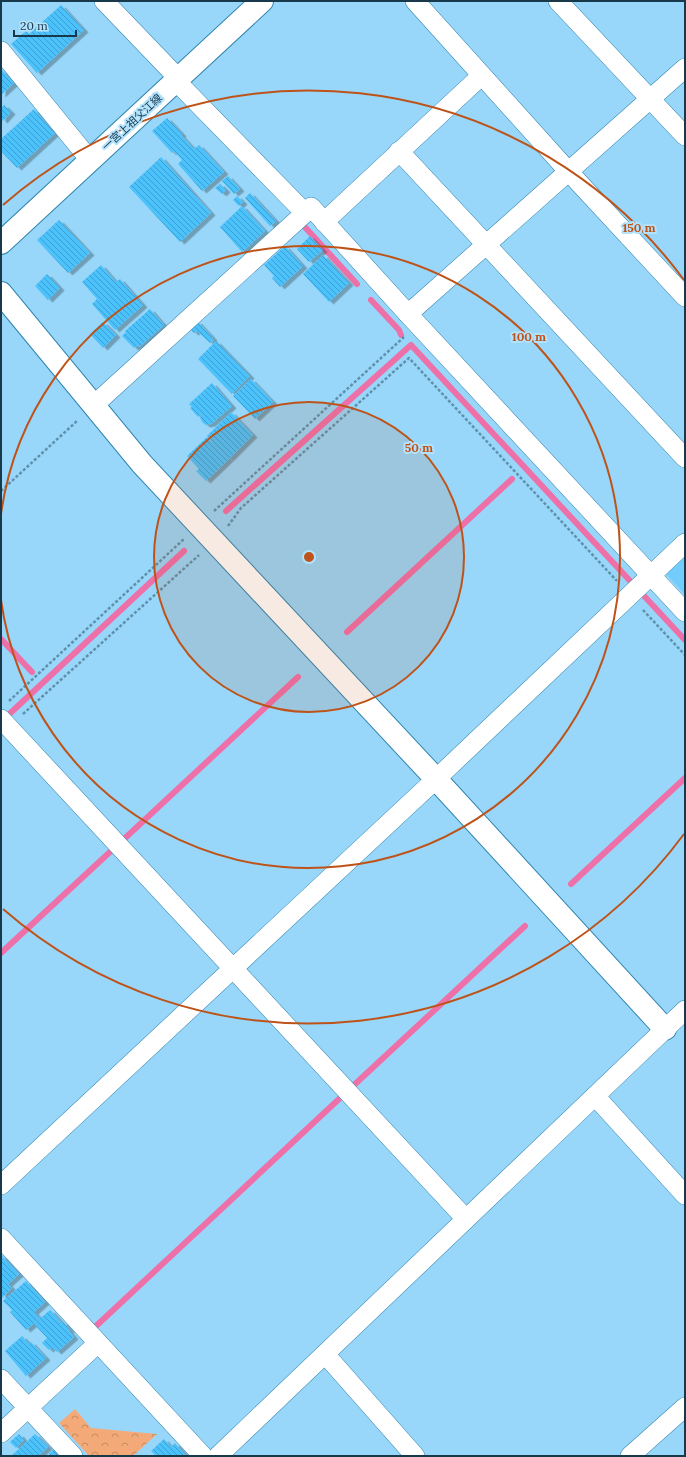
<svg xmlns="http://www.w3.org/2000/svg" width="686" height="1457" viewBox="0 0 686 1457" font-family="Lora,'Noto Sans JP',serif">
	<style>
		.built { fill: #72cdfd }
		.park { fill: url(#park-crowns) }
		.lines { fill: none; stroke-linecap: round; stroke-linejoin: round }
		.stream { stroke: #ee70a9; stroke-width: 6 }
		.building { fill: url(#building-back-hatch); filter: url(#shadow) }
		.minor-casing { stroke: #3286af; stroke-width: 20 }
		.tertiary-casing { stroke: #3286af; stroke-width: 24 }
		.secondary-casing { stroke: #3286af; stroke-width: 24 }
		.path { stroke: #5f91ac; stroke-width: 2.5; stroke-dasharray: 3 2; stroke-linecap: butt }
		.minor { stroke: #fff; stroke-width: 19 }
		.tertiary { stroke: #fff; stroke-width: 22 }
		.secondary { stroke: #fff; stroke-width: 22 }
		.ring { fill: none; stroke: #be5319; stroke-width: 2 }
		.labels { text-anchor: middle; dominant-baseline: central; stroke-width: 4; stroke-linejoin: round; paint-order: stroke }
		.street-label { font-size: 11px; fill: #17394b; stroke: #b3e2fd }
		.centre { fill: #be5319; stroke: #b3e2fd; stroke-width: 2 }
		.ring-label { font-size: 12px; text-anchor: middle; font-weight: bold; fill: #be5319; stroke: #b3e2fd; stroke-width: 4; stroke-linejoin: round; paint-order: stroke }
	</style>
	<defs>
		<pattern id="park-crowns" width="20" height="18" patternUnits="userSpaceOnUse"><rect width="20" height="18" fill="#f4a978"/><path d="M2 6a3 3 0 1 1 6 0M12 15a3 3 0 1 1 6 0" fill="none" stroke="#c58b64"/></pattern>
		<pattern id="building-back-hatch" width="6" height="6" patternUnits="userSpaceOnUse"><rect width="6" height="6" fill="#4cc2fc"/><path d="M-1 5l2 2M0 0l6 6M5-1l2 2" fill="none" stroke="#3e9fce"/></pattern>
		<filter id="shadow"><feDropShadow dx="4.5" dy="2.5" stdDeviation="0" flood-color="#0004"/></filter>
	</defs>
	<rect width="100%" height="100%" fill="#98d7fa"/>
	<!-- built -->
	<polygon class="built" points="685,556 685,595 666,574"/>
	<!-- park -->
	<polygon class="park" points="75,1409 91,1428 157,1434 133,1456 89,1456 59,1423"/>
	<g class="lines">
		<!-- stream -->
		<g class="stream">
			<polyline points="303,225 357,284"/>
			<polyline points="371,300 399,330 401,335"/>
			<polyline points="226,511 411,345 685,640"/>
			<polyline points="347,632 512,479"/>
			<polyline points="1,639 32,672"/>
			<polyline points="4,719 184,551"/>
			<polyline points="123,840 298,677"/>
			<polyline points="571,884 685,778"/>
			<polyline points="1,953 111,851"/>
			<polyline points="353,1086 525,926"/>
			<polyline points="95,1327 339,1099"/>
		</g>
	</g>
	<!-- building -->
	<g class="building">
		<polygon points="61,5 84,30 37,73 11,44 26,31 29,34"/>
		<polygon points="1,69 14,83 1,95"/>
		<polygon points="4,105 11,112 3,121 1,119 1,108"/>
		<polygon points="34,109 55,133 17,168 1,151 1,139"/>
		<polygon points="167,118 182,134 181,135 194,149 199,145 224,172 202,191 178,164 182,160 174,151 172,153 152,131"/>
		<polygon points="161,157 211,213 180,242 129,187"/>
		<polygon points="228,176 240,189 234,194 222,181"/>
		<polygon points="220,184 226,190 222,194 215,188"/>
		<polygon points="250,193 276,221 270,226 245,198"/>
		<polygon points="237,196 243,202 239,206 233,200"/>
		<polygon points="242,206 265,231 242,252 220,227"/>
		<polygon points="59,220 90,253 68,273 37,240"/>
		<polygon points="310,236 323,250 309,262 297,249"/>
		<polygon points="285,246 303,266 280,287 272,278 274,276 264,265"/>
		<polygon points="323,255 349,283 329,302 303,274"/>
		<polygon points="101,265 116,282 120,279 143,305 115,330 92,304 97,299 82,282"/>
		<polygon points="47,274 60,288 48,300 35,286"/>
		<polygon points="150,309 164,325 139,347 138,345 134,348 122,336 126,332 125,331"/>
		<polygon points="197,321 213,338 212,339 214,340 210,343 197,331 194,333 190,329"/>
		<polygon points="103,322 116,335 103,348 90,334"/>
		<polygon points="216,341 250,376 232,394 198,359"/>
		<polygon points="251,379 273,402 255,419 233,396"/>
		<polygon points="212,383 232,406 211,424 206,425 203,423 200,418 202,413 198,417 190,408 192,407 189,404"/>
		<polygon points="231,412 253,435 229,459 207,436"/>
		<polygon points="207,437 229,459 206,481 196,471 199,469 187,456"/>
		<polygon points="1,1255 19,1274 8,1284 12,1288 1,1299"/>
		<polygon points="26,1281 45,1302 34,1312 40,1318 26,1330 10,1312 12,1310 3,1301"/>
		<polygon points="50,1310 62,1323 63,1322 70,1330 69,1331 74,1337 57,1352 52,1347 49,1350 42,1343 47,1338 34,1324"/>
		<polygon points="22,1336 29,1344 31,1342 46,1358 26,1376 5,1351"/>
		<polygon points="19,1434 24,1440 16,1448 10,1442"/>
		<polygon points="35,1434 48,1447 38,1456 11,1456"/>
		<polygon points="164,1439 171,1447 175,1443 186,1456 156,1456 151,1451"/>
		<polygon points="54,1449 60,1456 50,1456 49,1454"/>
	</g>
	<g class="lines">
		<defs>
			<g id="minor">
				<polyline points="104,1 178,78"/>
				<polyline points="415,1 569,172 685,297"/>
				<polyline points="558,1 685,136"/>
				<polyline points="1,51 90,160"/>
				<polyline points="176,81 305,213 311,207 408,314 685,612"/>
				<polyline points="399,151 685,458"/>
				<polyline points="324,222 481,76"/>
				<polyline points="408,314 685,68"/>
				<polyline points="94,405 305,213"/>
				<polyline points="1,719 466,1219"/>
				<polyline points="595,1096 685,1195"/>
				<polyline points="1,1185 436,779 685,543"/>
				<polyline points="1,1238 203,1456"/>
				<polyline points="325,1354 415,1456"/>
				<polyline points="1,1379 73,1456"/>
				<polyline points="1,1433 98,1343"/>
				<polyline points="218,1456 685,1010"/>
				<polyline points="630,1456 685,1407"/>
			</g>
			<polyline id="tertiary" points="1,293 142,464 436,779 665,1029"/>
			<polyline id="secondary" points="1,243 262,1"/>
		</defs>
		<!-- minor casing -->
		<use href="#minor" class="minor-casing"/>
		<!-- tertiary casing -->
		<use href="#tertiary" class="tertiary-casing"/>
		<!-- secondary casing -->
		<use href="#secondary" class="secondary-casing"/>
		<!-- path -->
		<g class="path">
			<polyline points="1,491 78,420"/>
			<polyline points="214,511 404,337"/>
			<polyline points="228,526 241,508 409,358 617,581"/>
			<polyline points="643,610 685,655"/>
			<polyline points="9,701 184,539"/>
			<polyline points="23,714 199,555"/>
		</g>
		<!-- minor -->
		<use href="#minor" class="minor"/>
		<!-- tertiary -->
		<use href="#tertiary" class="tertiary"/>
		<!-- secondary -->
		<use href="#secondary" class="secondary"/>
	</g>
	<!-- distance rings -->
	<circle cx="309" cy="557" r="155" fill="#be5319" fill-opacity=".12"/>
	<g class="ring">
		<circle cx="309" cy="557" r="155"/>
		<path d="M1 514A311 311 0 1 1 1 600"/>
		<path d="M684 834A466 466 0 0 1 3 909M3 205A466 466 0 0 1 684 280"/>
	</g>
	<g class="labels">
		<!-- street labels -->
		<g class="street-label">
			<text transform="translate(132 122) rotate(-43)">一宮上祖父江線</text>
		</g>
	</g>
	<circle cx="309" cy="557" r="6" class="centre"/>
	<g class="ring-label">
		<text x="639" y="232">150 m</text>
		<text x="529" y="341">100 m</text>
		<text x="419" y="452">50 m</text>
	</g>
	<!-- border -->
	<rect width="686" height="1457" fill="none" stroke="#17394b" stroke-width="4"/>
	<!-- scale -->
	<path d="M14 30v6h62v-6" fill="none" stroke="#17394b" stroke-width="2"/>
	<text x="20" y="30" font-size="12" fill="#17394b" stroke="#b3e2fd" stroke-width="3" paint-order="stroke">20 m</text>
</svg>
